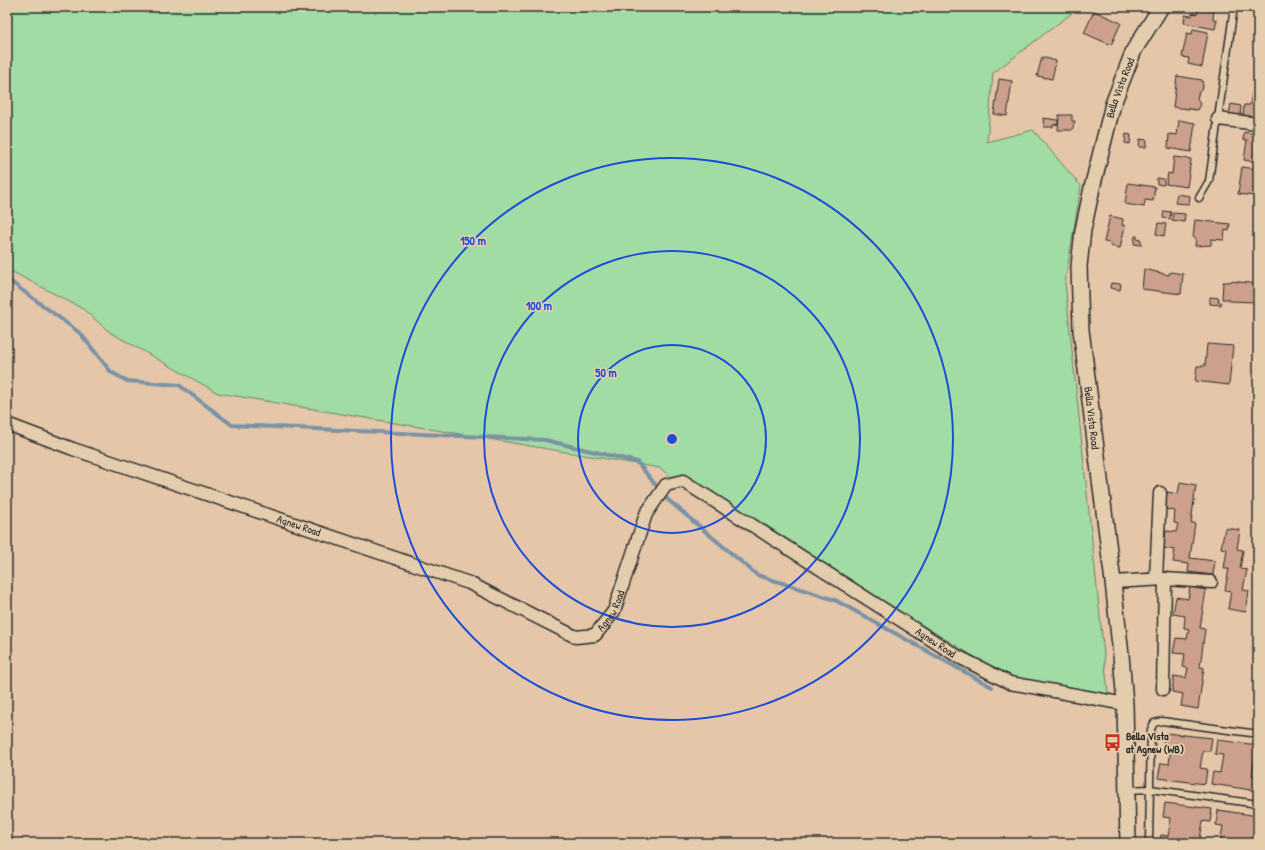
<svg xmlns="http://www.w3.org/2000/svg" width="1265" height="850" viewBox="0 0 1265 850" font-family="'Patrick Hand',sans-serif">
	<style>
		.green { fill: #a0dca3; stroke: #668467 }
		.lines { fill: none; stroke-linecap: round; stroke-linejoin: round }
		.stream { stroke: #7a92a6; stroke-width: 4 }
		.building { fill: #cca08c; stroke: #2b2b2b }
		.service-casing { stroke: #2b2b2b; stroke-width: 9 }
		.minor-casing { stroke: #2b2b2b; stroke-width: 15 }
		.tertiary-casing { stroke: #2b2b2b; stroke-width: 18 }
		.service { stroke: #e3cdad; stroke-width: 6 }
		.minor { stroke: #e3cdad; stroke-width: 12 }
		.tertiary { stroke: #e3cdad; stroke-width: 15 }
		.ring { fill: none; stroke: #1d4ed8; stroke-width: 2 }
		.labels { text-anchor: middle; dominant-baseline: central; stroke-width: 3.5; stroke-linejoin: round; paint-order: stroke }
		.street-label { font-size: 11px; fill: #2b2b2b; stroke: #e3cdad }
		.poi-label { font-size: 11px; font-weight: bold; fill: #2b2b2b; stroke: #e3cdad; text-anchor: start }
		.centre { fill: #1d4ed8; stroke: #e3cdad; stroke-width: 2 }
		.ring-label { font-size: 12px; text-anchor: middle; font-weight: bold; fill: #1d4ed8; stroke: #e3cdad; stroke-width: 3.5; stroke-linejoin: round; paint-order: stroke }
	</style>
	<rect width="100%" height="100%" fill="#e5c6a8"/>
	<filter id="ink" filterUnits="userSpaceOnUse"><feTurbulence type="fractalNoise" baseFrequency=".025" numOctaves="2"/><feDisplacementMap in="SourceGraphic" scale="8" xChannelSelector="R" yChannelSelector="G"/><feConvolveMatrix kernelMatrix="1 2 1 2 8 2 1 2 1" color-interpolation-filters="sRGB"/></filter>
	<g filter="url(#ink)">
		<!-- green -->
		<polygon class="green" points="7,7 1080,7 993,73 987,142 1033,130 1081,186 1065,283 1109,703 1011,679 682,480 675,480 660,468 218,393 111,333 83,309 7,269"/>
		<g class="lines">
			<!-- stream -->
			<polyline class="stream" points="7,279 80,333 111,372 127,381 179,385 232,425 545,440 637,462 667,499 757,575 835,600 992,687"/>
		</g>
		<!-- building -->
		<g class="building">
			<polygon points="1198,7 1214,7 1213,19 1217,20 1215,29 1184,23 1185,15 1192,16 1192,13 1197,14"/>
			<polygon points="1094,11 1121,23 1111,45 1084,33"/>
			<polygon points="1193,29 1208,32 1202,67 1188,64 1189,58 1182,57 1187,33 1192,34"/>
			<polygon points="1042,57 1056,61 1052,79 1037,76"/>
			<polygon points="1177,76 1202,80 1203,88 1199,92 1197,98 1200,104 1197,110 1173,107"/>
			<polygon points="999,79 1012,81 1007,116 994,114"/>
			<polygon points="1255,91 1258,91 1258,117 1243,115 1244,105 1250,105 1252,92"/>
			<polygon points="1231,104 1241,106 1240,116 1229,114"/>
			<polygon points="1059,115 1072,115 1072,121 1075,121 1072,130 1058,130"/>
			<polygon points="1043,118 1058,120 1058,124 1053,125 1053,127 1044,127"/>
			<polygon points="1179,120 1195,123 1191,152 1168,148 1169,134 1177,135"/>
			<polygon points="1244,132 1258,134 1258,162 1244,160 1247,140 1243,140"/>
			<polygon points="1126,134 1131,135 1130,144 1125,143"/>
			<polygon points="1140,139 1147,140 1146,147 1139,147"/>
			<polygon points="1174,157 1191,159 1187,187 1166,184 1168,173 1172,174"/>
			<polygon points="1242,167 1258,169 1254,196 1238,194"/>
			<polygon points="1157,178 1164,179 1164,185 1157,184"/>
			<polygon points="1128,183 1155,187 1153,201 1145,200 1144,207 1125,204"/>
			<polygon points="1177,194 1190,196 1189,204 1175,203"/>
			<polygon points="1164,211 1171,212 1170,219 1163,218"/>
			<polygon points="1173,213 1185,214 1184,222 1172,220"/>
			<polygon points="1110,216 1123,219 1122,225 1125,226 1120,248 1110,246 1111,243 1104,242"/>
			<polygon points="1195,220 1230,224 1229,231 1225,230 1224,240 1211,239 1211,245 1195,246 1196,238 1193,238"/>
			<polygon points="1158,223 1166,224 1164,236 1156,234"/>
			<polygon points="1135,236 1137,236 1137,239 1141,240 1141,245 1134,244"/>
			<polygon points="1144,269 1169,275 1170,272 1183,274 1181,294 1142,289"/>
			<polygon points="1230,281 1258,284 1256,302 1229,301 1229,299 1222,299 1223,282 1230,282"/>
			<polygon points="1111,283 1121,284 1120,290 1110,288"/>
			<polygon points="1210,297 1219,298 1218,302 1221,302 1221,305 1210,304"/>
			<polygon points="1207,344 1233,346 1229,385 1195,381 1197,366 1205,366"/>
			<polygon points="1180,482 1196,485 1191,523 1195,523 1190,558 1215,561 1213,575 1188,572 1189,564 1173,562 1175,550 1163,548 1166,531 1176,532 1178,524 1174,523 1175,511 1165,509 1167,492 1178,494"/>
			<polygon points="1225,528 1240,530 1237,549 1243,550 1240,569 1247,570 1243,590 1249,591 1246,612 1228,609 1231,591 1225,590 1229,569 1224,569 1227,549 1221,548"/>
			<polygon points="1190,587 1206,590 1200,628 1205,629 1200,667 1204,668 1198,709 1181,706 1183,694 1172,692 1174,676 1186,678 1188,668 1183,667 1185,654 1173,653 1176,638 1187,639 1189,629 1184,628 1185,616 1173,614 1176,597 1188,599"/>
			<polygon points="1165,733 1212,738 1210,751 1203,751 1200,768 1207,769 1205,784 1158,778 1161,763 1169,764 1171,748 1163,747"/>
			<polygon points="1217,740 1258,745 1258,758 1255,758 1252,775 1258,776 1258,791 1211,784 1213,772 1220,773 1223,755 1215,754"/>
			<polygon points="1165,803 1212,809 1210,822 1203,821 1200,839 1208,840 1207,843 1159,843 1161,835 1168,836 1171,818 1163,817"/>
			<polygon points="1218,810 1258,816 1258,829 1255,829 1253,843 1220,843 1223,826 1216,825"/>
		</g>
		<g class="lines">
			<defs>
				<g id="service">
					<polyline points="1199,198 1209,181 1234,7"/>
					<polyline points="1127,790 1150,789 1258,804"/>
					<polyline points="1149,843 1151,729 1154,723 1162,721 1258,734"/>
				</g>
				<g id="minor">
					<polyline points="1218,119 1258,124"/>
					<path id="s1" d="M7 424 73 449 469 583 576 637 595 635 614 611 646 514 666 485 683 481 957 656 1010 683 1125 704"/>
					<polyline points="1156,579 1160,493"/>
					<polyline points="1113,582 1165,579 1211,582"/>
					<polyline points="1163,689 1165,579"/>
				</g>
				<g id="tertiary">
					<path id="s2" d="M1128 843 1125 704 1121 655 1113 582 1081 330 1079 266 1083 230 1092 188 1113 104 1134 50 1161 7"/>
				</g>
			</defs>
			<!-- service casing -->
			<use href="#service" class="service-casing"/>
			<!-- minor casing -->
			<use href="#minor" class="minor-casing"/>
			<!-- tertiary casing -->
			<use href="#tertiary" class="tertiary-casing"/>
			<!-- service -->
			<use href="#service" class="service"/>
			<!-- minor -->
			<use href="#minor" class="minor"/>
			<!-- tertiary -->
			<use href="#tertiary" class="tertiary"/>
		</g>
	</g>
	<!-- distance rings -->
	<g class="ring">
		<circle cx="672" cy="439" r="94"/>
		<circle cx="672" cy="439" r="188"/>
		<circle cx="672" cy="439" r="281"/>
	</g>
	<!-- icons -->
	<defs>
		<symbol id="bus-bare" viewBox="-9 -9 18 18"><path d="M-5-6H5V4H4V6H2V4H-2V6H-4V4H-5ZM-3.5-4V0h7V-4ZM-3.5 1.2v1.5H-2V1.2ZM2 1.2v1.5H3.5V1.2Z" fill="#c8321e" stroke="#e3cdad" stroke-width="2.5" paint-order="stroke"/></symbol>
	</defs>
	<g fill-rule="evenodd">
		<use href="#bus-bare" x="1100" y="730" width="25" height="25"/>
	</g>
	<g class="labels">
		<!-- street labels -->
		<g class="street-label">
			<text stroke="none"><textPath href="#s2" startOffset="763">Bella Vista Road</textPath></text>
			<text transform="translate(1092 418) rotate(83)">Bella Vista Road</text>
			<text stroke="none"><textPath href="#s1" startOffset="309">Agnew Road</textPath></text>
			<text stroke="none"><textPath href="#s1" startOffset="657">Agnew Road</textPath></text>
			<text stroke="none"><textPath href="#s1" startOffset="1113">Agnew Road</textPath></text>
		</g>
		<!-- poi labels -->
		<g class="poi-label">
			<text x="1126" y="736">Bella Vista<tspan x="1126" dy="13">at Agnew (WB)</tspan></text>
		</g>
	</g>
	<circle cx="672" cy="439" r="6" class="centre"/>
	<g class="ring-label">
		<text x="473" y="245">150 m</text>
		<text x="539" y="310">100 m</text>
		<text x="606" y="377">50 m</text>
	</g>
	<!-- margin -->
	<rect width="1265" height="850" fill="none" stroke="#e3cdad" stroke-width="24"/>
	<rect x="12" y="12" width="1241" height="826" fill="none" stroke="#2b2b2b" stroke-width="1.5" filter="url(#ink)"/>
</svg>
